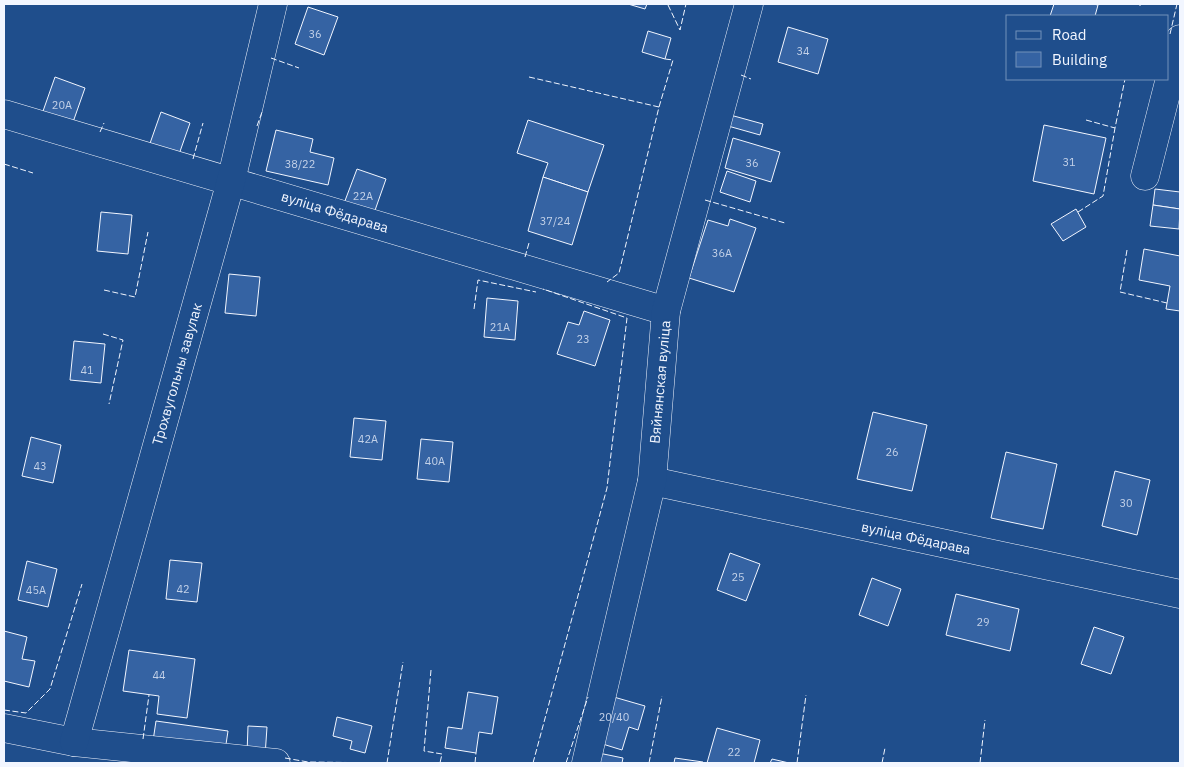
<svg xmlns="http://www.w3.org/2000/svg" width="1184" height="767" viewBox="0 0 1184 767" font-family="'IBM Plex Sans',sans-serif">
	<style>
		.building { fill: #3563a3; stroke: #f2f6ff }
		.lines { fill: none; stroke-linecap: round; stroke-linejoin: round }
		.minor-casing { stroke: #f2f6ff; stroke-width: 29 }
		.minor { stroke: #1f4e8c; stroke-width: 28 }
		.fence { stroke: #f2f6ff; stroke-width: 1; stroke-dasharray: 6 2.5; stroke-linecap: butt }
		.labels { text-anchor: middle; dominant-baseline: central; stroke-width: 4; stroke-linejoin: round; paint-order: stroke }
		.number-label { font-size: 11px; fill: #c3d1e8 }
		.street-label { font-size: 14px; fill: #f2f6ff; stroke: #1f4e8c }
	</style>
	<rect width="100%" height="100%" fill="#1f4e8c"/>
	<!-- building -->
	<g class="building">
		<polygon points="628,4 647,4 645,9"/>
		<polygon points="1054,4 1093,4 1098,5 1095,16 1050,16"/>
		<polygon points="308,7 338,17 324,55 295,44"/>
		<polygon points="788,27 828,39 818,74 778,62"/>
		<polygon points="648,31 671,38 665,59 642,52"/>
		<polygon points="55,77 85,88 72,125 42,114"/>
		<polygon points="161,112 190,123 177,160 148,149"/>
		<polygon points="723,113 763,124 760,135 721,124"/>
		<polygon points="528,120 604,145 588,192 543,177 548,163 517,153"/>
		<polygon points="1044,125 1106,138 1094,194 1033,181"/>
		<polygon points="276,130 313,139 310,152 334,158 328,185 266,171"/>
		<polygon points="733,138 780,152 771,182 725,168"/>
		<polygon points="357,169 386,179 373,216 343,206"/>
		<polygon points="727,171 756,181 750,202 720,192"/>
		<polygon points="543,177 588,192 572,245 528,231"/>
		<polygon points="1155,189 1180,192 1180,209 1153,205"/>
		<polygon points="1153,205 1180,209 1179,229 1150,226"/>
		<polygon points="1076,209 1086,227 1063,241 1051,224"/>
		<polygon points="101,212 132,215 128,254 97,251"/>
		<polygon points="730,219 756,228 734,292 689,278 708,220 728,226"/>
		<polygon points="1144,249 1180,256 1180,311 1166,309 1170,286 1139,280"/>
		<polygon points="229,274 260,277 256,316 225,313"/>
		<polygon points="487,298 518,301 515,340 484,337"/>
		<polygon points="584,311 610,320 595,366 557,354 568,322 579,325"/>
		<polygon points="74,341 105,344 101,383 70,380"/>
		<polygon points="873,412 927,425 912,491 857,479"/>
		<polygon points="354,418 386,421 382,460 350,457"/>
		<polygon points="31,437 61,445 53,483 22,476"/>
		<polygon points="421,439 453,442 449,482 417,479"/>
		<polygon points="1006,452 1057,464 1043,529 991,518"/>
		<polygon points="1115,471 1150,480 1137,535 1102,526"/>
		<polygon points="730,553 760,564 746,601 717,590"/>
		<polygon points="170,560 202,563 197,602 166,599"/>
		<polygon points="27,561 57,569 48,607 18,600"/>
		<polygon points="872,578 901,589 888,626 859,615"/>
		<polygon points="956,594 1019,609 1010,651 946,635"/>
		<polygon points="1094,627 1124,637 1111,674 1081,664"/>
		<polygon points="4,631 27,637 22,659 35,661 29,687 4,681"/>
		<polygon points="129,650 195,659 187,718 157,714 159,696 123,691"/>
		<polygon points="593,691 645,706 638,730 629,727 622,750 580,737"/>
		<polygon points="468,692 498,697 492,734 479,732 476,753 445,748 448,727 462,729"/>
		<polygon points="337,717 372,726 365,753 350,749 352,741 333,736"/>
		<polygon points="156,721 228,731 225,751 153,741"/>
		<polygon points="248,726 267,727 265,756 247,754"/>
		<polygon points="717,728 760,740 754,763 707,763"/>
		<polygon points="584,750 623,758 622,763 582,763"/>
		<polygon points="675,758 703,762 703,763 674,763"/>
		<polygon points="772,759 789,763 770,763"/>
	</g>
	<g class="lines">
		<defs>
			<g id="minor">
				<polyline points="4,114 666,311"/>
				<polyline points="1145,176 1180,39"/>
				<polyline points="652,481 1180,594"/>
				<polyline points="4,728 74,742 276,763"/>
				<polyline points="74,742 231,181 273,4"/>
				<polyline points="586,763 652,481 666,311 749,4"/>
			</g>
		</defs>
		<!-- minor casing -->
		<use href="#minor" class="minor-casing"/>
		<!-- minor -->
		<use href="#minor" class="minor"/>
		<!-- fence -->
		<g class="fence">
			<polyline points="1118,4 1120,4"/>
			<polyline points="668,5 680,30 686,4"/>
			<polyline points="1140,6 1140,4"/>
			<polyline points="1170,34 1177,4"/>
			<polyline points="271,58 299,68"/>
			<polyline points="741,75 751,79"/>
			<polyline points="529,77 659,107 619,273 607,282"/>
			<polyline points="659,107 673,60 665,59"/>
			<polyline points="1086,120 1115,128 1125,79"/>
			<polyline points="257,126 262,112"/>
			<polyline points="100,132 104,123"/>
			<polyline points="193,159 203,123"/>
			<polyline points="4,164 33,173"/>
			<polyline points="705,200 785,223"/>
			<polyline points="1078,212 1103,196 1115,128"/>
			<polyline points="1127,250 1120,292 1167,303"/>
			<polyline points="525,257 529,243"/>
			<polyline points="104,290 135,297 148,232"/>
			<polyline points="474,309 478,280 536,292"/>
			<polyline points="103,334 123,340 109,404"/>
			<polyline points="431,670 424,751 442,754 440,763"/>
			<polyline points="4,710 26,713 50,689 82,584"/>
			<polyline points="143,739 149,695"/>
			<polyline points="285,758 308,762 387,763 403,662"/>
			<polyline points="475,763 476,753"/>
			<polyline points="533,763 607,488 627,318 543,289"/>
			<polyline points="566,763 588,697"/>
			<polyline points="649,763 662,696"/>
			<polyline points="797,763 806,695"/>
			<polyline points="882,763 885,748"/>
			<polyline points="980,763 985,720"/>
		</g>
	</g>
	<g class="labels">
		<!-- number labels -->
		<g class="number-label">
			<text x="315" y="34">36</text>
			<text x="803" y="51">34</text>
			<text x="62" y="105">20А</text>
			<text x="1069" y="162">31</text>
			<text x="752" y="163">36</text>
			<text x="300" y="164">38/22</text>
			<text x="363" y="196">22А</text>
			<text x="555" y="221">37/24</text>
			<text x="722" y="253">36А</text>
			<text x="500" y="327">21А</text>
			<text x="583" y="339">23</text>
			<text x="87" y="370">41</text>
			<text x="368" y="439">42А</text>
			<text x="892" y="452">26</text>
			<text x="435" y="461">40А</text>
			<text x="40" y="466">43</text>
			<text x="1126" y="503">30</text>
			<text x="738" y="577">25</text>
			<text x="183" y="589">42</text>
			<text x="36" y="590">45А</text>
			<text x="983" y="622">29</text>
			<text x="159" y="675">44</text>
			<text x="614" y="717">20/40</text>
			<text x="734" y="752">22</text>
		</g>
		<!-- street labels -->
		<g class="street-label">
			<text transform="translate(335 212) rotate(17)">вуліца Фёдарава</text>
			<text transform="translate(177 374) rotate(-74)">Трохвугольны завулак</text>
			<text transform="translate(660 382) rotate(-85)">Вяйнянская вуліца</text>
			<text transform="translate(916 538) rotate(12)">вуліца Фёдарава</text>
		</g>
	</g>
	<!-- border -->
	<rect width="1184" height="767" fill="none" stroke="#f2f6ff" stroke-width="10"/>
	<!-- legend -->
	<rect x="1006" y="15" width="162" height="65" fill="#1f4e8c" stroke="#7391ba"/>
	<rect x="1016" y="31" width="25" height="8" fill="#1f4e8c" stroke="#7391ba"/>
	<text x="1052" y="40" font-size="15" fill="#f2f6ff">Road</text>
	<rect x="1016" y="52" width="25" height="15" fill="#3563a3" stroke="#7391ba"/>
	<text x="1052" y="65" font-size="15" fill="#f2f6ff">Building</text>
</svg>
